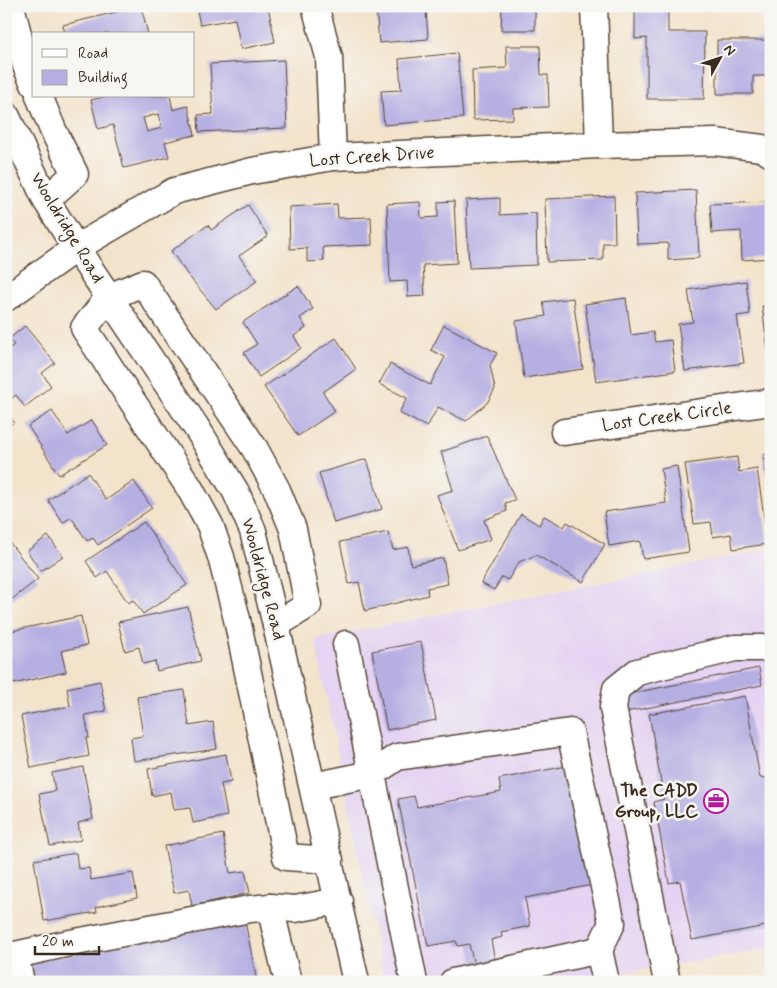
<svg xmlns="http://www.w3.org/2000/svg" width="777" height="988" viewBox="0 0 777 988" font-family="Mynerve,sans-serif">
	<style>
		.built { fill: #e4d3f2 }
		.building { fill: #b6afe2; fill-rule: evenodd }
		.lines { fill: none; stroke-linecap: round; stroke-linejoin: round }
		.minor-casing { stroke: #574638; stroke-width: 29 }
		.minor { stroke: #fff; stroke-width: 26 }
		.labels { text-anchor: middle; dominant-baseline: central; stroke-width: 5; stroke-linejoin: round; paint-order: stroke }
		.street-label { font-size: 18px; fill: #3b2a1e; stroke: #f6f6f2 }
		.poi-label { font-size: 18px; font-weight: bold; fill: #3b2a1e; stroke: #f6f6f2; text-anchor: end }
	</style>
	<rect width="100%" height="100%" fill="#f6f6f2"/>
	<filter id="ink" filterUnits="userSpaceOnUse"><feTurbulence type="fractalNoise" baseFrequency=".02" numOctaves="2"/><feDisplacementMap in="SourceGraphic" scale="10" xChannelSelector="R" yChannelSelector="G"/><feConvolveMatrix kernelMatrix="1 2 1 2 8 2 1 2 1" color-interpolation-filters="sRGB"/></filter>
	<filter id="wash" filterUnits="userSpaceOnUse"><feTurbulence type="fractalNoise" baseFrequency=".0096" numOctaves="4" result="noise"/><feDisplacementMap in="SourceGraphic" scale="20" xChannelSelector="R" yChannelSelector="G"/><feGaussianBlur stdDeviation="1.12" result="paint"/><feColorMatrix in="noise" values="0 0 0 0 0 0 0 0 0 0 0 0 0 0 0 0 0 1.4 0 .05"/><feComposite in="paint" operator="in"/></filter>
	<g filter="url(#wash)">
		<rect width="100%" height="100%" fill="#f3e3cb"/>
		<!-- built -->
		<polygon class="built" points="771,549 771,949 626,972 580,982 384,982 315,639"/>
		<g id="blocks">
			<!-- building -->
			<g class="building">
				<polygon points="141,6 148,34 65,34 63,25"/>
				<polygon points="196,6 268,6 275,42 241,49 235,19 200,25"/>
				<polygon points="376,6 440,6 440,8 426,9 428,39 379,43"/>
				<polygon points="502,6 535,6 535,30 501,30"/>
				<polygon points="635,9 668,10 668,32 705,32 704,99 647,99 647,38 635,39"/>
				<polygon points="717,40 771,40 771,76 753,76 753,94 717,94"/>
				<polygon points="506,46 540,46 541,75 548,75 549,107 513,108 513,119 473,120 472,70 507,68"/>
				<polygon points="457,53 463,118 384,125 381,91 401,90 399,59"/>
				<polygon points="284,60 287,128 199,132 198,115 213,114 210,64"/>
				<path d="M107 96H170L173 110 188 106 195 135 165 142 169 157 124 168 113 125 98 129 91 100ZM158 114 162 128 147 132 143 118Z"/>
				<polygon points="696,190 699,258 668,260 668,243 637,244 635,193"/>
				<polygon points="614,196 615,243 603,243 603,260 547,262 545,199"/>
				<polygon points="500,198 500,215 536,213 537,265 469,268 466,200"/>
				<polygon points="454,201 457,263 423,265 425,296 408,297 407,281 390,282 387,204 420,202 421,218 438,217 438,202"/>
				<polygon points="770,202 771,258 742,260 741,231 712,233 710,204"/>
				<polygon points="337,204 338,218 371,217 372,245 323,247 324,261 307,262 307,248 290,249 289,207"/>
				<polygon points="248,205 268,236 239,256 257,281 216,309 187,274 171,251 208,225 211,230"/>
				<polygon points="746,281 750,314 737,316 744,363 685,371 678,324 693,322 688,290"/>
				<polygon points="298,286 313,309 300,318 306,328 294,336 301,348 259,377 244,353 257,344 243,322"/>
				<polygon points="573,298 583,369 524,378 516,321 546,316 543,302"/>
				<polygon points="626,298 631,335 653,332 655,342 671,340 675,371 596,382 585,304"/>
				<polygon points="771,305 771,352 768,352 762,306"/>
				<polygon points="444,325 497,353 490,365 495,389 487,403 466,421 438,407 427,427 399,413 407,398 379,384 390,364 430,385 445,357 431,350"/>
				<polygon points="25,326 55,363 42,373 51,386 25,407 16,395 6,402 6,351 14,345 9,339"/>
				<polygon points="336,338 356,369 323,392 335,411 298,436 264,387"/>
				<polygon points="52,411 68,435 92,420 107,445 59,475 28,426"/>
				<polygon points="6,413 14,422 6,429"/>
				<polygon points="487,436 515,500 505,503 507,511 484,520 491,539 458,550 437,495 453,490 441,452"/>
				<polygon points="771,453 771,493 770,493 763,455"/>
				<polygon points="737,457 739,472 757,469 768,544 733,549 731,534 713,537 711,522 694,524 685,464"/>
				<polygon points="367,459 382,509 334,523 319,473"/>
				<polygon points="677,466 689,552 643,559 640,541 609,546 604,512 666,503 661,469"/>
				<polygon points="88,473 106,500 134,481 152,508 98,545 93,538 87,541 71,517 63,523 48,500"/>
				<polygon points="521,514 539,525 544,516 564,527 567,522 605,544 583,582 536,555 519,562 508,580 502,577 494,590 481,583"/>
				<polygon points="144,522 187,585 143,614 133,600 128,603 107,571 97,578 86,561"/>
				<polygon points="388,532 393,550 408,547 411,565 443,558 448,584 427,588 428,595 365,611 359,582 349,584 340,542"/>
				<polygon points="48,536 63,556 41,571 27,551"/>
				<polygon points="6,538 38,579 6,604"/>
				<polygon points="188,607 201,661 157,671 155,661 143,664 139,647 125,651 118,622"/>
				<polygon points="81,616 87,645 61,651 66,672 13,684 6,651 6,632"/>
				<polygon points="421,642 436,720 387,730 372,651"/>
				<polygon points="759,668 762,685 626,712 623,695"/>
				<polygon points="100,681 106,711 85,715 89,738 86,738 89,756 31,768 21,716 70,706 67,688"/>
				<polygon points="184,690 189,726 213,722 217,749 134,761 131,738 143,736 137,697"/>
				<polygon points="745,696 760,778 771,777 771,925 692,940 680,881 669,883 654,802 664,799 649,714"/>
				<polygon points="226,754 231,782 221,784 227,816 193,823 190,808 174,810 171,792 152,796 148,769"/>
				<polygon points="567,766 598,884 525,898 530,926 501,932 502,937 491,940 495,962 474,965 469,944 458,946 456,941 428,946 398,799 414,796 417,807 501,792 499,779"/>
				<polygon points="83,767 93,819 78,823 81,840 50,846 39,794 55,791 52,773"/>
				<polygon points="223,834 230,873 245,871 250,893 192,906 189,890 174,893 164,846"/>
				<polygon points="76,853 78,869 89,868 91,880 133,873 137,898 96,907 97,912 44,921 34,860"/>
				<polygon points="245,921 257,982 34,982 30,962"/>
			</g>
		</g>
	</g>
	<g filter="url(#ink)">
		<use href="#blocks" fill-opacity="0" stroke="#574638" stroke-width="1"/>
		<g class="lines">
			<defs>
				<g id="minor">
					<polyline points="11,6 26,66 34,84"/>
					<polyline points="315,6 329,57 333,157"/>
					<polyline points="594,6 599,145"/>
					<polyline points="39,96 53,130 75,174 46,200"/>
					<polyline points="6,115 46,200 76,248 198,430 236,492 253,531 276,625 356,982"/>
					<polyline points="6,298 76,248 174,191 252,171 333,157 599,145 715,142 762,148 771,154"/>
					<polyline points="564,432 771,402"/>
					<polyline points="276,625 308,605 293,529 277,490 255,449 143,283 109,297 84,328 189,487 210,525 221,557 237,619 286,857 330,860"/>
					<polyline points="346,644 372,774 397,757 570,732 612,923 599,950"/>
					<polyline points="313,786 372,774 414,982"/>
					<polyline points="270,907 288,982"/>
					<polyline points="15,955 21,982"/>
					<polyline points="6,957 65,944 250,909 270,907 295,909 339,901"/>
					<polyline points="453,982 599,950 606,982"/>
					<polyline points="667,982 613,708 616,689 637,672 735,648 771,648"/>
				</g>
			</defs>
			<!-- minor casing -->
			<use href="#minor" class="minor-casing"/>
			<!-- minor -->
			<use href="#minor" class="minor"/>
		</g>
	</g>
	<!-- icons -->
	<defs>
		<symbol id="office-ring" viewBox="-11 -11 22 22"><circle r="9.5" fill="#f6f6f2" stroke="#b5179e" stroke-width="1.5"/><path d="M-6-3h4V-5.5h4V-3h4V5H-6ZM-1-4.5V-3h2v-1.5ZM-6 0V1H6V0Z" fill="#b5179e"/></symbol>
	</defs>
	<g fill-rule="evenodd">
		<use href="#office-ring" x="702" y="787" width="28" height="28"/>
	</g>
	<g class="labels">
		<!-- street labels -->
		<g class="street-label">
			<text transform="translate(372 157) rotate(-4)">Lost Creek Drive</text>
			<text transform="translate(67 228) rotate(59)">Wooldridge Road</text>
			<text transform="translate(667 417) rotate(-8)">Lost Creek Circle</text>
			<text transform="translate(263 579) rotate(75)">Wooldridge Road</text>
		</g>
		<!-- poi labels -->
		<g class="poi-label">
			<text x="698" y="791">The CADD<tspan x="698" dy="21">Group, LLC</tspan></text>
		</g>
	</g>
	<!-- margin -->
	<rect width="777" height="988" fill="none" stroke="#f6f6f2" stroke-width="25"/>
	<!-- legend -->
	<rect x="32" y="32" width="162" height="65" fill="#f6f6f2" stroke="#aba49d"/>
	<rect x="42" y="49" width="25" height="8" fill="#ffffff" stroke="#aba49d"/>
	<text x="78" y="58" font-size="15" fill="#3b2a1e">Road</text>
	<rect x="42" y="70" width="25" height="15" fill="#b6afe2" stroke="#aba49d"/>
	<text x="78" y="82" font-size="15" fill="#3b2a1e">Building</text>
	<!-- north arrow -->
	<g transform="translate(720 58) rotate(50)" stroke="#f6f6f2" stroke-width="4" paint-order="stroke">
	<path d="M0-4L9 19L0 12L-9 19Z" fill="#3b2a1e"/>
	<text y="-8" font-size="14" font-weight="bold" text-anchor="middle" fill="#3b2a1e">N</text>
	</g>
	<!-- scale -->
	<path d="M35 946v8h64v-8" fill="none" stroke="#3b2a1e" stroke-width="2.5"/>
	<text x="42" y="946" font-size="15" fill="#3b2a1e" stroke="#f6f6f2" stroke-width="4" paint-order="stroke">20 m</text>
</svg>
